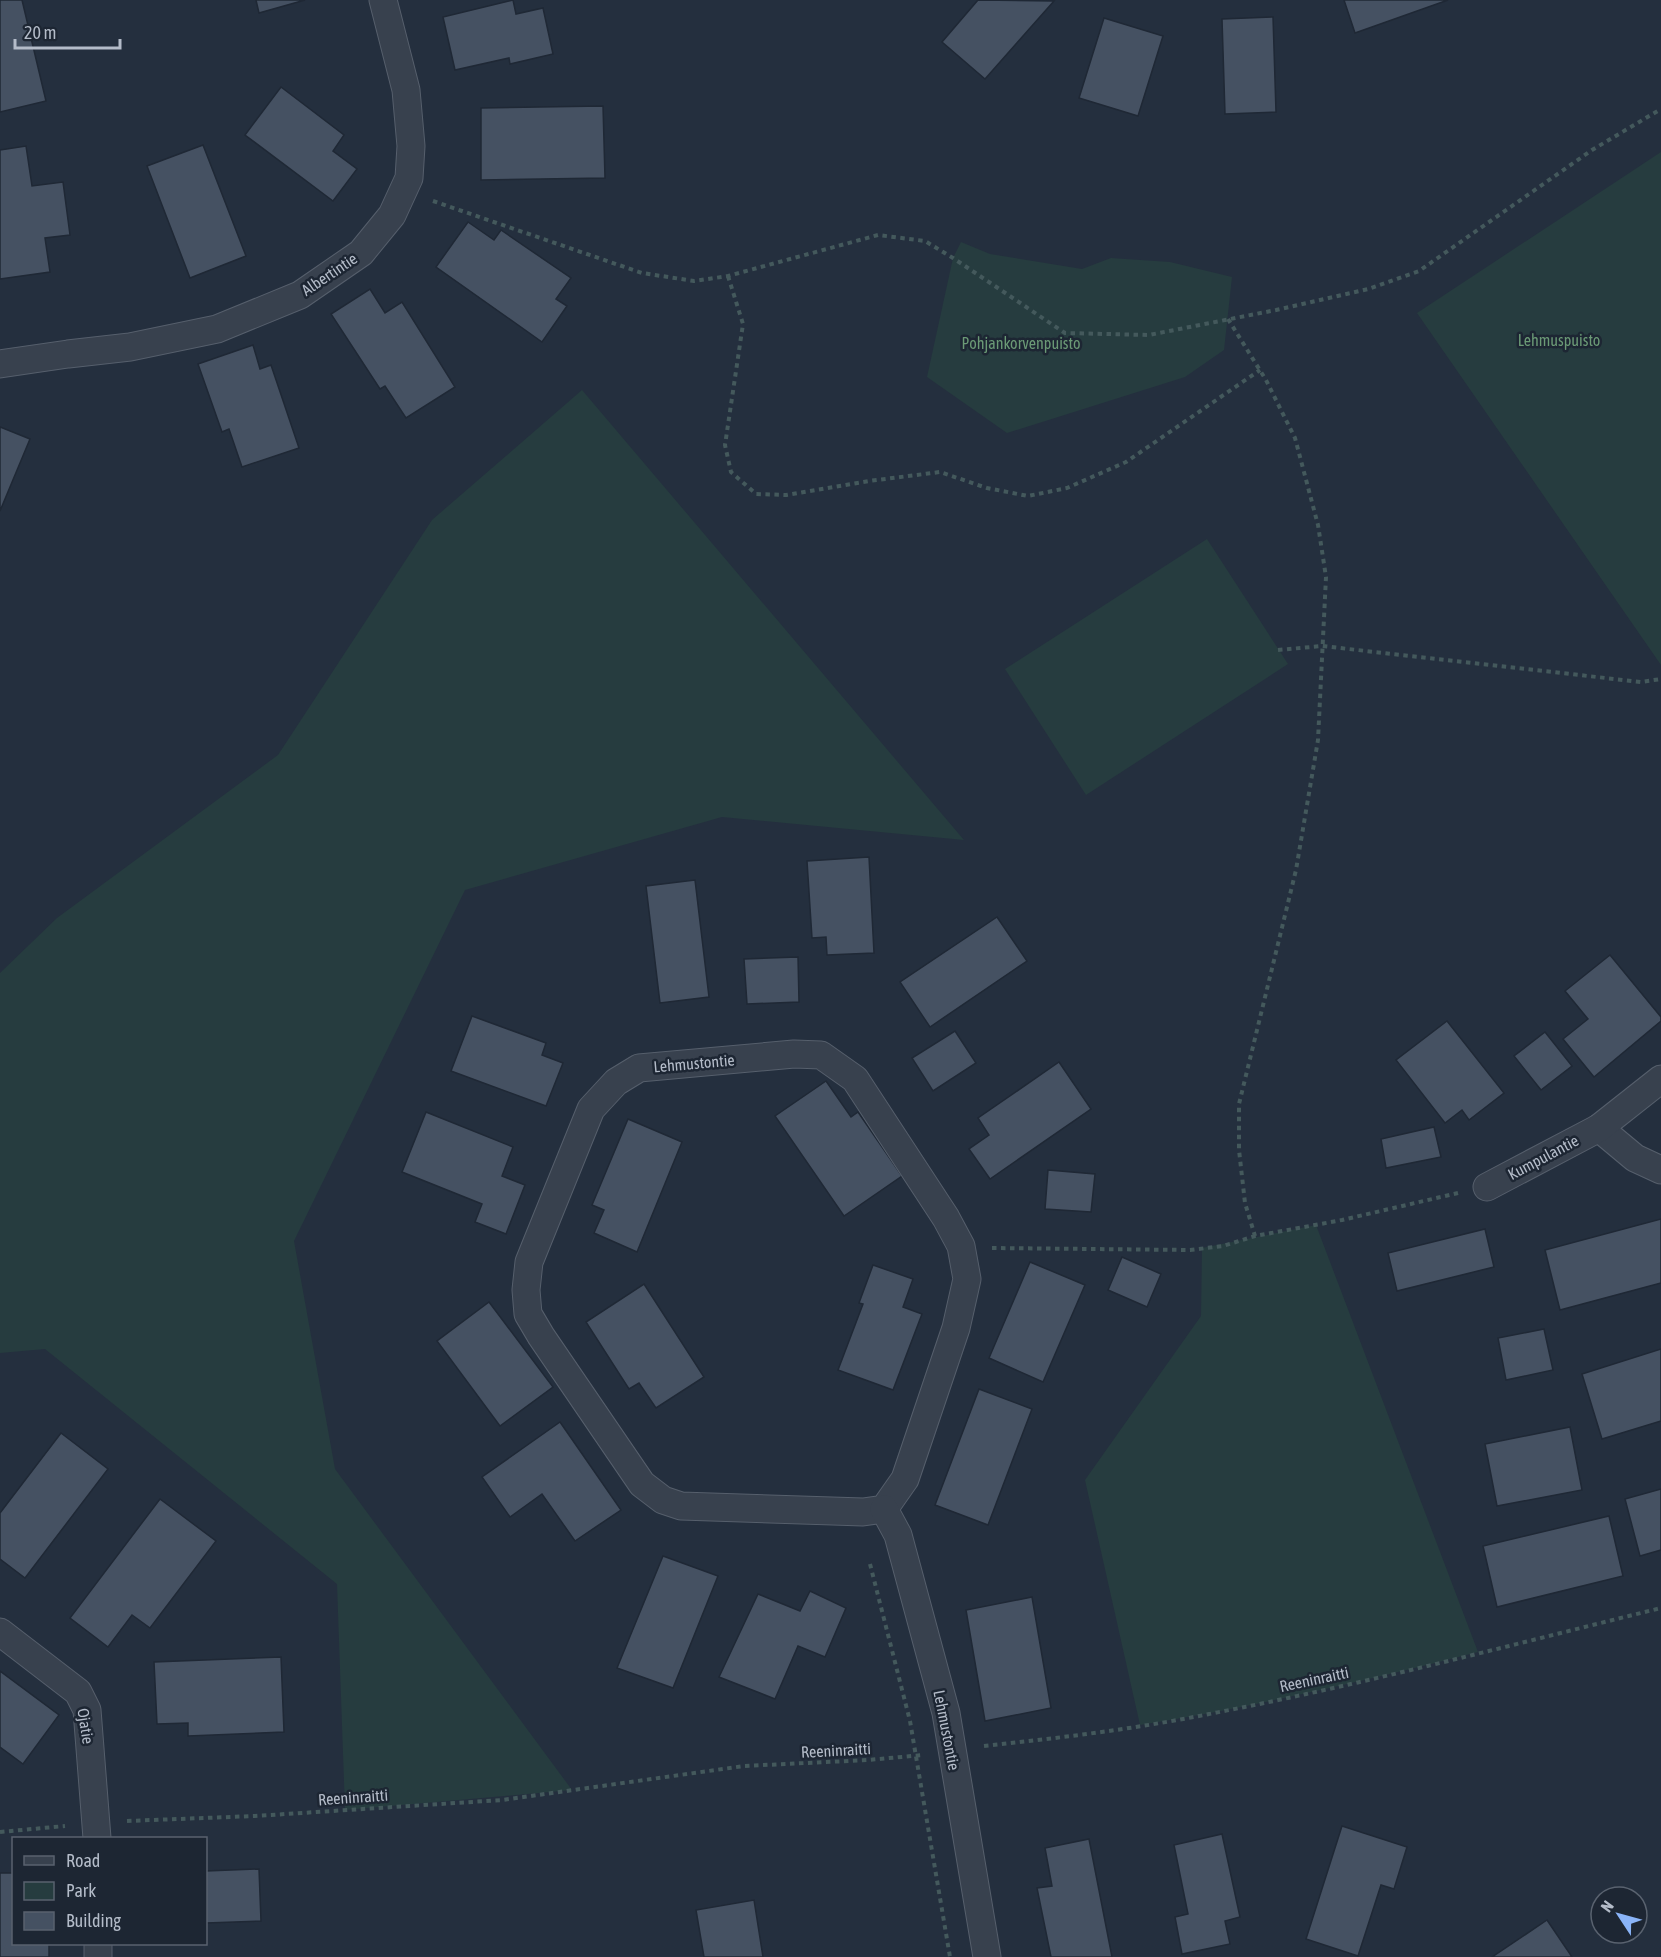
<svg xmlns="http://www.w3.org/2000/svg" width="1661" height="1957" viewBox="0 0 1661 1957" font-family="'Asap Condensed',sans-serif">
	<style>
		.green { fill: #263c3f }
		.building { fill: #455162; stroke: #1f2835; stroke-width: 1.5 }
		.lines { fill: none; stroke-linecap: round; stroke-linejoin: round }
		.street-casing { stroke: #565f6c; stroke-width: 29 }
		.path { stroke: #44595c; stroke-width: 4; stroke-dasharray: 4.5 4.5; stroke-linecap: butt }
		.street { stroke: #38414e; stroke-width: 27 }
		.labels { text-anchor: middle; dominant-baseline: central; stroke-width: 5; stroke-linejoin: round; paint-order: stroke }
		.street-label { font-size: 16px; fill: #b4bcc9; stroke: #1d2633 }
		.park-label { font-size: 16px; fill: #6b9a76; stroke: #1d2633 }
	</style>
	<rect width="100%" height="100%" fill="#242f3e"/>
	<!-- green -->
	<g class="green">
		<polygon points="1661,152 1661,665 1417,313"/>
		<polygon points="961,242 990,254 1082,269 1111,258 1170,262 1232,277 1224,350 1185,377 1007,433 927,377 953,258"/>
		<polygon points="582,390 964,840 722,817 465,890 294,1241 335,1469 572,1790 345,1810 337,1584 45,1349 0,1353 0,973 57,918 278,755 432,520"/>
		<polygon points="1207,539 1288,664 1086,795 1005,669"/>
		<path d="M1316 1225 1478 1652C1366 1681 1254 1707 1140 1725L1085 1480 1201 1316 1202 1248Z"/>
	</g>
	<!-- building -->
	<g class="building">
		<polygon points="0,0 22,0 46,101 0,112"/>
		<polygon points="256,0 305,0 259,13"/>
		<polygon points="513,0 516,14 543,8 553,54 510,64 509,58 455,70 443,17"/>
		<polygon points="978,0 1054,1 985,79 942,42"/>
		<polygon points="1344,0 1448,0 1355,33"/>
		<polygon points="1273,17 1276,112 1225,114 1222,19"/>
		<polygon points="1104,18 1163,36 1138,116 1079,98"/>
		<polygon points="281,87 344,135 333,151 357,169 333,201 245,135"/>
		<polygon points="603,106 605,178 481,180 481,108"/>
		<polygon points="203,145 246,256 190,278 147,166"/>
		<polygon points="26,146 32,186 63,182 70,235 45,238 50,272 0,279 0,150"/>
		<polygon points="468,222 494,240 501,230 571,278 556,299 567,306 542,342 436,267"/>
		<polygon points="370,289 385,313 402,302 455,387 406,418 385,386 380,389 331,314"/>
		<polygon points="253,345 260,369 271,365 299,448 242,467 229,429 222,432 198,364"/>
		<polygon points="0,427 30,439 0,511"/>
		<polygon points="869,857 874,953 827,955 826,937 812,938 807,861"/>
		<polygon points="695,880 709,997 660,1003 646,886"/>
		<polygon points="997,917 1027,961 930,1027 900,982"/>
		<polygon points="1610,955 1661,1017 1661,1021 1594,1077 1563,1039 1588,1019 1565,991"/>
		<polygon points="798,957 799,1002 747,1004 744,959"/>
		<polygon points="472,1016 546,1043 542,1055 563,1063 546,1106 451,1071"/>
		<polygon points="1447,1021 1504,1093 1469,1120 1462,1110 1445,1123 1396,1060"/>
		<polygon points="955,1031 976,1063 933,1091 912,1058"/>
		<polygon points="1545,1032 1572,1066 1541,1090 1514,1056"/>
		<polygon points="1059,1062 1091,1109 990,1179 969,1149 989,1135 978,1118"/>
		<polygon points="826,1081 851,1117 858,1112 902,1176 844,1216 775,1116"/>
		<polygon points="426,1112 513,1147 502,1176 525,1185 506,1234 475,1222 482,1204 402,1172"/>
		<polygon points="628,1119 682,1142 637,1252 594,1233 604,1210 592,1205"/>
		<polygon points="1434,1127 1441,1157 1386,1168 1381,1139"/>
		<polygon points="1048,1170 1095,1174 1091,1212 1045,1209"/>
		<polygon points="1661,1219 1661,1283 1560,1310 1545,1250"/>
		<polygon points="1485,1229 1494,1267 1397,1291 1388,1253"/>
		<polygon points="1122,1257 1161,1274 1147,1307 1108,1290"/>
		<polygon points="1030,1262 1085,1285 1043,1382 989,1358"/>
		<polygon points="873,1265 913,1279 903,1307 922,1314 893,1390 838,1370 863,1304 859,1303"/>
		<polygon points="644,1284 704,1377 656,1408 639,1383 629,1389 586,1322"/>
		<polygon points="489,1302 553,1387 500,1426 437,1341"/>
		<polygon points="1544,1329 1553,1370 1506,1380 1498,1338"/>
		<polygon points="1661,1349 1661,1421 1602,1439 1582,1374"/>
		<polygon points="979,1389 1032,1409 988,1525 935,1505"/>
		<polygon points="560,1422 621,1510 575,1541 542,1494 510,1517 482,1477"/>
		<polygon points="1570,1427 1582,1490 1497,1506 1485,1444"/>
		<polygon points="61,1433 108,1469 25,1578 0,1559 0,1513"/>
		<polygon points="1661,1489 1661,1550 1640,1556 1625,1499"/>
		<polygon points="160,1499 216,1541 150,1628 132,1615 108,1647 70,1618"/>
		<polygon points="1609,1516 1623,1576 1497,1607 1483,1546"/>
		<polygon points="663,1556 718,1576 673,1688 617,1668"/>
		<polygon points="810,1591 846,1608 825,1657 798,1646 775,1699 719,1677 758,1594 800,1611"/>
		<polygon points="1032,1597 1051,1708 985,1721 966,1610"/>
		<polygon points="281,1657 284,1732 188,1736 188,1723 157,1724 154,1662"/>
		<polygon points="0,1671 59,1715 23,1764 0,1747"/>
		<polygon points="1342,1826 1407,1847 1394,1889 1381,1885 1358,1956 1306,1939"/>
		<polygon points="1222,1834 1240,1917 1225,1921 1230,1944 1182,1954 1175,1917 1188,1914 1174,1845"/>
		<polygon points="1089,1839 1112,1957 1051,1957 1037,1888 1052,1886 1045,1848"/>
		<polygon points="259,1869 261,1921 206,1923 206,1871"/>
		<polygon points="0,1873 14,1873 14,1944 49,1944 49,1957 0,1957"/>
		<polygon points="754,1900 763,1957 704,1957 696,1910"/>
		<polygon points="1547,1920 1572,1957 1492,1957"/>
	</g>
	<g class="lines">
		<defs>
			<g id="street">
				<polyline points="0,364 68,354 130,347 217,329 300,295 361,253 392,215 409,178 411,146 406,90 383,0"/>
				<polygon points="794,1054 821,1055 855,1079 946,1218 961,1246 967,1279 956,1328 905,1479 884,1509 863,1512 681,1506 663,1500 642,1484 541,1336 528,1314 526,1290 529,1262 591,1109 616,1082 639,1068"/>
				<polyline points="1599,1128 1635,1158 1661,1170"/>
				<polyline points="1487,1187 1599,1128 1661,1079"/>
				<polyline points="884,1509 898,1535 946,1713 987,1957"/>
				<polyline points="0,1632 78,1692 87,1710 97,1838"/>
				<polyline points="98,1944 98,1957"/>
			</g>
		</defs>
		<!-- street casing -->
		<use href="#street" class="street-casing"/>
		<!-- path -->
		<g class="path">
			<polyline points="433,201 642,273 694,281 728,276 878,235 925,241 953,258 1065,333 1149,335 1276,310 1368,289 1419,271 1592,150 1661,109"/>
			<polyline points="728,276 743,324 725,445 731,472 756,494 786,495 869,481 940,472 987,488 1028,496 1067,488 1126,462 1260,370"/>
			<polyline points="1228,319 1266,380 1295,438 1318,525 1326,577 1318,740 1296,870 1239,1104 1239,1150 1245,1203 1255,1236"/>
			<polyline points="1278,650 1322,646 1641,682 1661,679"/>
			<polyline points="992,1248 1190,1250 1223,1246 1255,1236 1342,1220 1458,1193"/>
			<polyline points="870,1564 910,1721 950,1957"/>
			<path d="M984 1746C1059 1738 1135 1729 1209 1714 1361 1685 1511 1645 1661 1608"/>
			<polyline points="127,1821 255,1816 502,1800 744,1766 868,1760 923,1755"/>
			<polyline points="0,1832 65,1826"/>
		</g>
		<!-- street -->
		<use href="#street" class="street"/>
	</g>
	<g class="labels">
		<!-- street labels -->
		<g class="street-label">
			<text transform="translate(329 274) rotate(-34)">Albertintie</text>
			<text transform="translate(694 1063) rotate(-5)">Lehmustontie</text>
			<text transform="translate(1543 1157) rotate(-28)">Kumpulantie</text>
			<text transform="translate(1314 1679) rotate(-12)">Reeninraitti</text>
			<text transform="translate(86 1726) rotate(81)">Ojatie</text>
			<text transform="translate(947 1730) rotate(79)">Lehmustontie</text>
			<text transform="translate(836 1750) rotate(-3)">Reeninraitti</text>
			<text transform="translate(353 1797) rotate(-4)">Reeninraitti</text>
		</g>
		<!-- park labels -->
		<g class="park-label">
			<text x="1559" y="340">Lehmuspuisto</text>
			<text x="1021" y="343">Pohjankorvenpuisto</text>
		</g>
	</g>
	<!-- legend -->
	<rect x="12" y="1837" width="195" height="108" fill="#1d2633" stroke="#59626f" stroke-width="1.5"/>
	<rect x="24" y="1856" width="30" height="9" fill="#38414e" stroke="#59626f" stroke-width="1.5"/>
	<text x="66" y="1867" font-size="18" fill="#b4bcc9">Road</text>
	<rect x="24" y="1882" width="30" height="18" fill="#263c3f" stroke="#59626f" stroke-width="1.5"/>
	<text x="66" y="1897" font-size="18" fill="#b4bcc9">Park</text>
	<rect x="24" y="1912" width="30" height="18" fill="#455162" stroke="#59626f" stroke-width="1.5"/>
	<text x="66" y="1927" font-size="18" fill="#b4bcc9">Building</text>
	<!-- north arrow -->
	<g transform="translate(1619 1915) rotate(306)"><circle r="28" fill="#1d2633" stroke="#59626f" stroke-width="1.5"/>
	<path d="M0-4.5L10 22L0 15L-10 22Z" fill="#8ab4f8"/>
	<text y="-9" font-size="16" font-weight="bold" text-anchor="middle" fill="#b4bcc9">N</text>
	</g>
	<!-- scale -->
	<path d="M15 39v9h105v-9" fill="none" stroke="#b4bcc9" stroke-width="3"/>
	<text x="24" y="39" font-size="18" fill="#b4bcc9" stroke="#1d2633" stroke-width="4.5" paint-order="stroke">20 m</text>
</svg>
